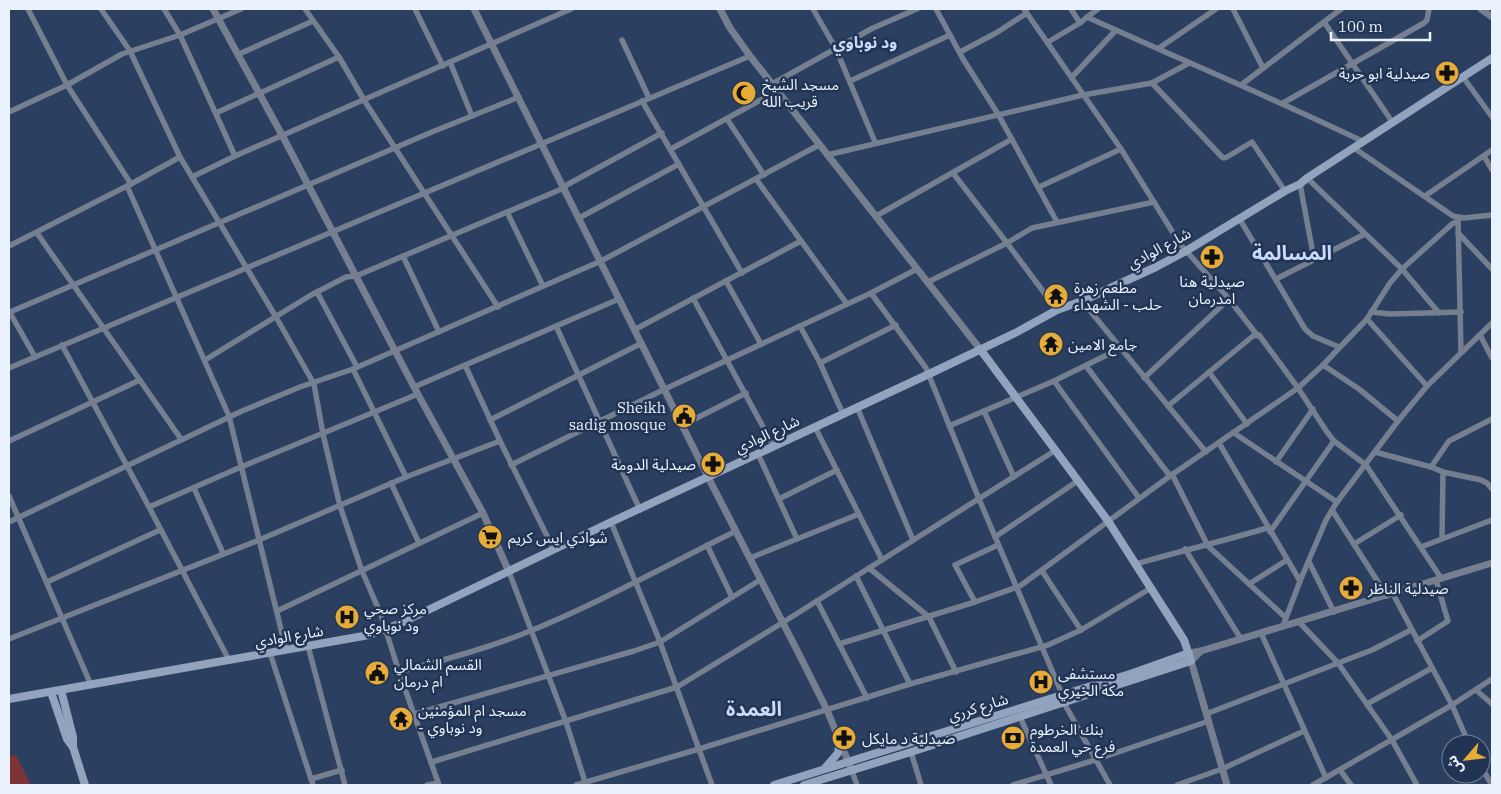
<svg xmlns="http://www.w3.org/2000/svg" width="1501" height="794" viewBox="0 0 1501 794" font-family="'IBM Plex Serif','Noto Sans Arabic',serif">
	<style>
		.green { fill: #7c3336 }
		.lines { fill: none; stroke-linecap: round; stroke-linejoin: round }
		.minor { stroke: #757f90; stroke-width: 5.5 }
		.tertiary { stroke: #757f90; stroke-width: 7 }
		.secondary { stroke: #92a3bd; stroke-width: 8 }
		.labels { text-anchor: middle; dominant-baseline: central; stroke-width: 5; stroke-linejoin: round; paint-order: stroke }
		.poi-label { font-size: 15px; fill: #eaf2fe; stroke: #213454; text-anchor: start }
		.street-label { font-size: 15px; fill: #eaf2fe; stroke: #213454 }
		.neighbourhood-label { font-size: 16px; font-weight: bold; fill: #c7dbfc; stroke: #213454 }
		.district-label { font-size: 20px; font-weight: bold; fill: #c7dbfc; stroke: #213454 }
	</style>
	<rect width="100%" height="100%" fill="#2b3f60"/>
	<!-- green -->
	<polygon class="green" points="16,755 31,785 9,785 9,756"/>
	<g class="lines">
		<!-- minor -->
		<g class="minor">
			<polyline points="28,9 67,85 131,184"/>
			<polyline points="101,9 130,51 180,157 276,317 314,384 323,434 340,506 362,571 381,615 399,672 439,785"/>
			<polyline points="164,9 180,35 235,156 571,9"/>
			<polyline points="305,9 339,57 364,100 498,307"/>
			<polyline points="415,9 443,66"/>
			<polyline points="813,9 836,49 875,142"/>
			<polyline points="936,9 963,59 998,114 1057,222"/>
			<polyline points="1024,9 1121,149 1180,244 1229,299 1257,335"/>
			<polyline points="1071,9 1080,23"/>
			<polyline points="1233,9 1263,68"/>
			<polyline points="1087,17 1098,9"/>
			<polyline points="1324,22 1393,123"/>
			<polyline points="622,40 649,98"/>
			<path d="M1048 42 1080 23 1087 17C1179 59 1273 98 1364 142"/>
			<polyline points="1159,48 1216,9"/>
			<polyline points="960,52 996,33 1027,13"/>
			<polyline points="239,54 313,21"/>
			<polyline points="450,62 472,116"/>
			<polyline points="1072,77 1116,30"/>
			<polyline points="1463,77 1492,117"/>
			<polyline points="850,81 950,35"/>
			<polyline points="1152,83 1189,63"/>
			<polyline points="772,84 873,28 917,9"/>
			<polyline points="1241,85 1341,9"/>
			<polyline points="642,101 742,273"/>
			<polyline points="1283,103 1424,23 1427,20 1429,9"/>
			<polyline points="9,112 67,85 122,54 180,35 241,9"/>
			<polyline points="216,113 339,57"/>
			<polyline points="727,119 764,175"/>
			<polyline points="1354,148 1453,216 1464,218 1492,215"/>
			<polyline points="671,149 777,91"/>
			<polyline points="827,155 1083,95 1152,83 1222,157 1224,158 1227,157 1252,142 1285,191"/>
			<polyline points="1484,156 1492,170"/>
			<polyline points="953,173 1007,243 1057,310"/>
			<polyline points="192,177 235,156"/>
			<polyline points="1307,178 1402,269 1439,313"/>
			<polyline points="756,179 847,304"/>
			<polyline points="1300,184 1314,259"/>
			<polyline points="127,186 229,416 286,650"/>
			<polyline points="563,187 662,133"/>
			<polyline points="1039,187 1121,149"/>
			<polyline points="1425,196 1492,150"/>
			<polyline points="507,212 543,286"/>
			<polyline points="876,216 1012,139"/>
			<polyline points="579,218 679,164"/>
			<polyline points="1239,218 1305,329 1313,336 1339,347"/>
			<polyline points="1458,218 1461,352"/>
			<polyline points="37,233 181,439"/>
			<polyline points="1458,233 1492,269"/>
			<polyline points="9,246 131,184 180,157"/>
			<polyline points="403,256 439,332"/>
			<polyline points="1276,279 1365,234"/>
			<polyline points="726,281 761,344"/>
			<polyline points="928,282 1007,243 1032,228 1154,202"/>
			<polyline points="317,292 357,367"/>
			<polyline points="871,293 926,368 979,499 1062,694"/>
			<polyline points="693,298 774,447"/>
			<polyline points="1082,301 1206,452"/>
			<polyline points="9,311 35,357"/>
			<polyline points="10,312 432,132 519,97"/>
			<polyline points="1371,312 1390,314 1461,312"/>
			<polyline points="1367,319 1427,386"/>
			<polyline points="556,326 640,510"/>
			<polyline points="800,326 820,363 843,414"/>
			<polyline points="634,330 801,241"/>
			<polyline points="1480,335 1492,358"/>
			<polyline points="62,345 149,507 229,660"/>
			<polyline points="205,360 311,295 346,277 356,276 564,188"/>
			<polyline points="820,363 896,325"/>
			<polyline points="465,365 500,441"/>
			<polyline points="1323,365 1359,389 1398,421"/>
			<polyline points="1086,366 1170,476"/>
			<polyline points="9,368 750,56"/>
			<polyline points="353,369 406,477"/>
			<polyline points="1209,372 1247,424"/>
			<polyline points="1144,378 1229,299"/>
			<polyline points="1054,381 1139,498"/>
			<polyline points="414,387 619,299"/>
			<polyline points="1168,406 1253,336 1259,335 1298,388 1327,432 1334,441 1366,465 1441,578"/>
			<polyline points="857,407 913,540"/>
			<polyline points="984,411 1014,477"/>
			<polyline points="490,420 642,343"/>
			<polyline points="683,425 746,393"/>
			<polyline points="949,426 1054,381 1119,349"/>
			<polyline points="815,427 882,560"/>
			<polyline points="1234,433 1337,502"/>
			<polyline points="9,441 140,380"/>
			<polyline points="1219,443 1300,581"/>
			<polyline points="1375,452 1431,467 1443,472 1481,480 1487,483 1492,489"/>
			<polyline points="758,454 797,539"/>
			<polyline points="1276,462 1313,409"/>
			<polyline points="511,465 665,389 871,293 917,269"/>
			<polyline points="1431,467 1449,441 1492,419"/>
			<polyline points="1172,474 1208,546 1285,617"/>
			<polyline points="391,483 419,543"/>
			<polyline points="194,488 223,553"/>
			<polyline points="9,496 91,685"/>
			<polyline points="779,499 837,470"/>
			<polyline points="149,507 241,467 418,394"/>
			<polyline points="1332,510 1387,596"/>
			<polyline points="9,522 242,411 300,387 353,369 601,261 819,145"/>
			<polyline points="611,522 660,642 712,785"/>
			<polyline points="1270,532 1334,441"/>
			<polyline points="995,537 1079,480"/>
			<polyline points="1442,538 1443,472"/>
			<polyline points="1354,544 1401,515"/>
			<polyline points="707,545 732,597"/>
			<polyline points="1421,547 1492,520"/>
			<polyline points="1185,549 1241,639"/>
			<polyline points="750,558 859,514"/>
			<polyline points="1309,562 1334,612"/>
			<path d="M1136 564C1180 551 1224 541 1267 528"/>
			<polyline points="869,568 929,617 956,672"/>
			<polyline points="1042,571 1081,630"/>
			<polyline points="509,572 566,722 586,785"/>
			<polyline points="856,576 910,684"/>
			<polyline points="47,582 160,530"/>
			<polyline points="1249,584 1287,560"/>
			<polyline points="1393,594 1452,705 1469,744"/>
			<polyline points="817,601 867,698"/>
			<polyline points="975,602 955,565 998,545"/>
			<polyline points="277,611 483,513"/>
			<polyline points="1299,622 1338,663 1392,740 1417,785"/>
			<polyline points="1283,626 1300,581 1326,520 1337,502 1398,421 1427,386 1492,323"/>
			<polyline points="1261,633 1326,778"/>
			<polyline points="9,639 259,540 406,477 500,441 554,550"/>
			<polyline points="1417,641 1448,621 1436,580"/>
			<polyline points="839,644 975,602 1020,586 1170,476 1298,388 1323,365 1367,319 1390,283 1402,269 1452,224 1458,221"/>
			<polyline points="308,646 345,785"/>
			<polyline points="270,653 313,785"/>
			<path d="M399 672C440 661 481 650 520 635 594 606 665 566 736 531"/>
			<polyline points="1476,690 1492,704"/>
			<polyline points="1064,703 1110,785"/>
			<polyline points="1367,704 1432,668"/>
			<polyline points="415,714 634,651 660,642 760,580"/>
			<polyline points="1206,714 1372,650 1411,630"/>
			<polyline points="1020,717 1051,785"/>
			<polyline points="911,752 921,785"/>
			<polyline points="432,762 677,687 782,623 1056,450"/>
			<polyline points="1481,767 1492,785"/>
			<polyline points="1340,770 1351,785"/>
			<polyline points="852,771 857,785"/>
			<polyline points="311,779 342,770"/>
			<polyline points="427,785 438,783"/>
			<polyline points="576,785 699,749 910,684 1048,645 1081,630 1151,588"/>
			<polyline points="1013,785 1095,760 1209,721"/>
			<polyline points="1177,785 1222,769 1304,731"/>
			<polyline points="1313,785 1452,705 1492,679"/>
		</g>
		<!-- tertiary -->
		<g class="tertiary">
			<polyline points="213,9 282,135 414,387 483,513 509,572"/>
			<polyline points="474,9 708,477 801,658 827,710 852,771"/>
			<polyline points="720,9 730,28 750,56 980,349"/>
			<polyline points="1481,9 1492,17"/>
			<polyline points="1201,651 1191,661 1227,785"/>
			<polyline points="1189,653 1201,651 1492,563"/>
		</g>
		<!-- secondary -->
		<g class="secondary">
			<polyline points="61,690 73,737 73,747"/>
			<polyline points="51,692 67,739 73,747 85,785"/>
			<polyline points="9,699 341,640 369,635 399,624 611,522 929,374 1017,332 1057,310 1082,301 1156,267 1186,251 1285,191 1300,184 1307,178 1492,58"/>
			<polyline points="825,768 838,753 840,740"/>
			<polyline points="774,785 1133,673 1189,653"/>
			<polyline points="804,785 911,752 1191,661 1184,640 1108,521 980,349"/>
		</g>
	</g>
	<!-- icons -->
	<defs>
		<symbol id="pharmacy-disc" viewBox="-11 -11 22 22"><circle r="9.5" fill="#e7ac37" stroke="#213454"/><path d="M-2-6h4v4h4v4h-4v4h-4v-4h-4v-4h4Z" fill="#111"/></symbol>
		<symbol id="mosque-disc" viewBox="-11 -11 22 22"><circle r="9.5" fill="#e7ac37" stroke="#213454"/><path d="M3.5-4.9A6 6 0 1 0 3.5 4.9A5 5 0 1 1 3.5-4.9Z" fill="#111"/></symbol>
		<symbol id="temple-disc" viewBox="-11 -11 22 22"><circle r="9.5" fill="#e7ac37" stroke="#213454"/><path d="M0-6L5-2H3V0L6.5 2.5H4V6H1.5V3h-3V6H-4V2.5H-6.5L-3 0V-2H-5Z" fill="#111"/></symbol>
		<symbol id="civic-disc" viewBox="-11 -11 22 22"><circle r="9.5" fill="#e7ac37" stroke="#213454"/><path d="M-.6-6.5H3V-4.5H.6V-3L4-1V1h2V6H-6V1h2V-1L-.6-3ZM-1.2 2.5V6h2.4V2.5Z" fill="#111"/></symbol>
		<symbol id="supermarket-disc" viewBox="-11 -11 22 22"><circle r="9.5" fill="#e7ac37" stroke="#213454"/><path d="M-6-5.5h2.5l.6 2H6L4.5 2H-2.5L-4.4-4H-6ZM-1.5 3.2a1.3 1.3 0 1 0 .1 0ZM3 3.2a1.3 1.3 0 1 0 .1 0Z" fill="#111"/></symbol>
		<symbol id="hospital-disc" viewBox="-11 -11 22 22"><circle r="9.5" fill="#e7ac37" stroke="#213454"/><path d="M-5-5h3v3.5h4V-5h3V5h-3V1.5h-4V5h-3Z" fill="#111"/></symbol>
		<symbol id="bank-disc" viewBox="-11 -11 22 22"><circle r="9.5" fill="#e7ac37" stroke="#213454"/><path d="M-6-4H6V4H-6ZM0-2.3a2.3 2.3 0 1 0 0 4.6a2.3 2.3 0 1 0 0-4.6Z" fill="#111"/></symbol>
	</defs>
	<g fill-rule="evenodd">
		<use href="#pharmacy-disc" x="1433" y="59" width="28" height="28"/>
		<use href="#mosque-disc" x="730" y="79" width="28" height="28"/>
		<use href="#pharmacy-disc" x="1198" y="243" width="28" height="28"/>
		<use href="#temple-disc" x="1042" y="282" width="28" height="28"/>
		<use href="#temple-disc" x="1037" y="330" width="28" height="28"/>
		<use href="#civic-disc" x="670" y="402" width="28" height="28"/>
		<use href="#pharmacy-disc" x="699" y="450" width="28" height="28"/>
		<use href="#supermarket-disc" x="476" y="523" width="28" height="28"/>
		<use href="#pharmacy-disc" x="1337" y="574" width="28" height="28"/>
		<use href="#hospital-disc" x="333" y="603" width="28" height="28"/>
		<use href="#civic-disc" x="363" y="659" width="28" height="28"/>
		<use href="#hospital-disc" x="1027" y="668" width="28" height="28"/>
		<use href="#temple-disc" x="387" y="705" width="28" height="28"/>
		<use href="#pharmacy-disc" x="830" y="724" width="28" height="28"/>
		<use href="#bank-disc" x="999" y="724" width="28" height="28"/>
	</g>
	<g class="labels">
		<!-- poi labels -->
		<g class="poi-label">
			<text x="1430" y="73" text-anchor="end">صيدلية ابو حربة</text>
			<text x="762" y="84">مسجد الشيخ<tspan x="762" dy="17">قريب الله</tspan></text>
			<text x="1212" y="281" text-anchor="middle">صيدلية هنا<tspan x="1212" dy="17">امدرمان</tspan></text>
			<text x="1074" y="287">مطعم زهرة<tspan x="1074" dy="17">حلب - الشهداء</tspan></text>
			<text x="1068" y="344">جامع الامين</text>
			<text x="666" y="407" text-anchor="end">Sheikh<tspan x="666" dy="17">sadig mosque</tspan></text>
			<text x="696" y="464" text-anchor="end">صيدلية الدومة</text>
			<text x="508" y="537">شوادي ايس كريم</text>
			<text x="1368" y="588">صيدلية الناظر</text>
			<text x="364" y="608">مركز صحي<tspan x="364" dy="17">ود نوباوي</tspan></text>
			<text x="394" y="664">القسم الشمالي<tspan x="394" dy="17">ام درمان</tspan></text>
			<text x="1058" y="673">مستشفى<tspan x="1058" dy="17">مكة الخيري</tspan></text>
			<text x="418" y="710">مسجد ام المؤمنين<tspan x="418" dy="17">- ود نوباوي</tspan></text>
			<text x="1030" y="729">بنك الخرطوم<tspan x="1030" dy="17">فرع حي العمدة</tspan></text>
			<text x="862" y="738">صيدلية د مايكل</text>
		</g>
		<!-- street labels -->
		<g class="street-label">
			<text transform="translate(1159 248) rotate(-28)">شارع الوادي</text>
			<text transform="translate(767 434) rotate(-25)">شارع الوادي</text>
			<text transform="translate(289 636) rotate(-10)">شارع الوادي</text>
			<text transform="translate(978 707) rotate(-17)">شارع كرري</text>
		</g>
		<!-- neighbourhood labels -->
		<g class="neighbourhood-label">
			<text x="865" y="42">ود نوباوي</text>
		</g>
		<!-- district labels -->
		<g class="district-label">
			<text x="1292" y="252">المسالمة</text>
			<text x="754" y="708">العمدة</text>
		</g>
	</g>
	<!-- border -->
	<rect width="1501" height="794" fill="none" stroke="#eaf2fe" stroke-width="20"/>
	<!-- north arrow -->
	<g transform="translate(1466 759) rotate(242)"><circle r="24" fill="#213454" stroke="#718098"/>
	<path d="M0-4L9 19L0 12L-9 19Z" fill="#e7ac37"/>
	<text y="-8" font-size="14" font-weight="bold" text-anchor="middle" fill="#eaf2fe">ش</text>
	</g>
	<!-- scale -->
	<path d="M1331 32v8h99v-8" fill="none" stroke="#eaf2fe" stroke-width="2.5"/>
	<text x="1338" y="32" font-size="15" fill="#eaf2fe" stroke="#213454" stroke-width="4" paint-order="stroke">100 m</text>
</svg>
